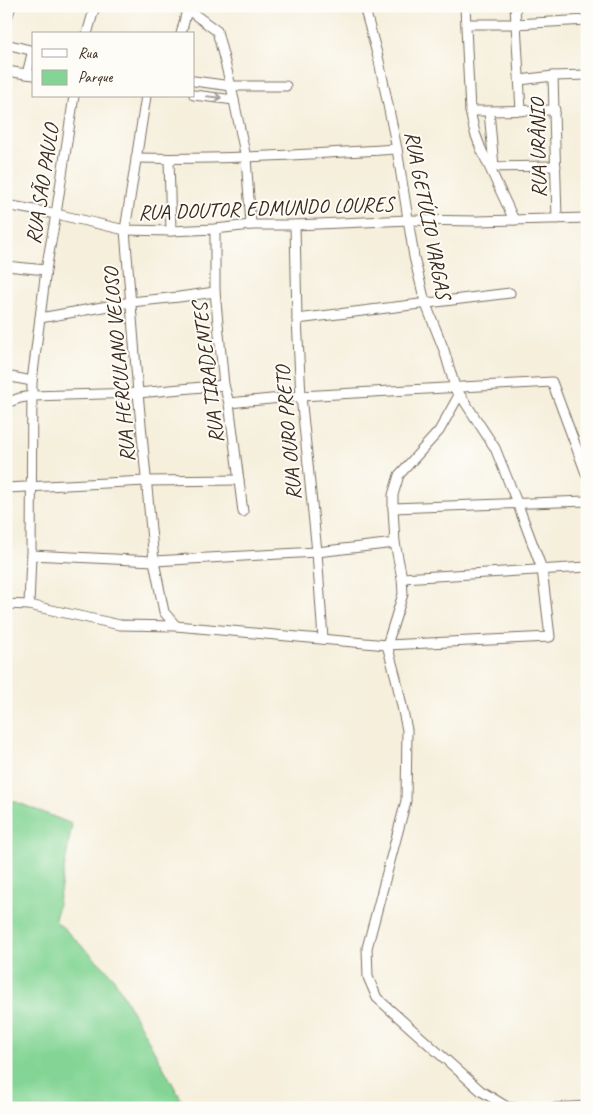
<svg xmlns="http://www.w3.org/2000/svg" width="593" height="1114" viewBox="0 0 593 1114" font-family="Caveat,sans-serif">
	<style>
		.green { fill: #84d595; stroke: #60805a }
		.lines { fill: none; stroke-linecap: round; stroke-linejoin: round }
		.street-casing { stroke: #7c6f60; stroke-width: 11 }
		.street { stroke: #fff; stroke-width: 9 }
		.oneway { stroke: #a79f9a }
		.labels { text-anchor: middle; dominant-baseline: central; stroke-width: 4; stroke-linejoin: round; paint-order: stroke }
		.street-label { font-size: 21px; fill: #3b2a1e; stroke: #fdfcf7 }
	</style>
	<rect width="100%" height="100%" fill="#fdfcf7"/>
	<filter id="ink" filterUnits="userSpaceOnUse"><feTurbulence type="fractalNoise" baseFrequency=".02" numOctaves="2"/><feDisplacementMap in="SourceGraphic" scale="10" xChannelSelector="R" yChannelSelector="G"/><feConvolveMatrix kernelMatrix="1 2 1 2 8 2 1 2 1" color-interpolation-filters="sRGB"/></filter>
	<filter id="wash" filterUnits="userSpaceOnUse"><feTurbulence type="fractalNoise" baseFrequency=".0096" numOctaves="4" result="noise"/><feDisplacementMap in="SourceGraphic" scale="20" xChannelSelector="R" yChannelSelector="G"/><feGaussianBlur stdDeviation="1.12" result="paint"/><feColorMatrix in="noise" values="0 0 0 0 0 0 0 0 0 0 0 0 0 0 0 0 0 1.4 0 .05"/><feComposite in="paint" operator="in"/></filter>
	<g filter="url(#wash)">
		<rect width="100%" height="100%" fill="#f5efdc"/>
		<!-- green -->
		<polygon class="green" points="6,798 72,824 55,920 112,975 186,1108 6,1108"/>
	</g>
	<g filter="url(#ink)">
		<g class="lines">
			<defs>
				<g id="street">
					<polyline points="183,6 217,31 231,86 246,158 251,225"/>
					<polyline points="364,6 379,61 397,149 414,257 425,302 444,350 458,397 439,431 399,475 393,495 393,508 395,543 402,578 403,594 387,645"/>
					<polyline points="465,6 470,111 475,133 481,149 514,220"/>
					<polyline points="515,6 521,111"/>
					<polyline points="6,21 11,6"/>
					<polyline points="466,24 515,24 587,20"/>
					<polyline points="87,34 95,6"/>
					<polyline points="181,34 187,10 190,6"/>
					<polyline points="6,44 34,51"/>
					<polyline points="6,71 34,75"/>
					<polyline points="27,74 33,50"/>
					<polyline points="553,76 557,219"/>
					<polyline points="520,80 553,76 587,75"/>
					<polyline points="194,81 231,86 286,86"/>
					<polyline points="194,95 234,100"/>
					<polyline points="146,96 125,230 138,393 154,561 164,612 176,626"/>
					<polyline points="470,111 489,111 555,110"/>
					<polyline points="489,111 494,167"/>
					<path d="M136 158C223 160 310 154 397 149"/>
					<polyline points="169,159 171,231"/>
					<polyline points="490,167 556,166"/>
					<polyline points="6,205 56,214 125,230 171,231 215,229 251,225 295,225 409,220 478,221 587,218"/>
					<polyline points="295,225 297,319 301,396 317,552 323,639"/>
					<polyline points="215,229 215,292 224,385 229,403 243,512"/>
					<polyline points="6,266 46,270"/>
					<polyline points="40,318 131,302 179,297 215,292"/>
					<polyline points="297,319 510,293"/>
					<polyline points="6,376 32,381"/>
					<polyline points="6,403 20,398 32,396 138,393 224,385"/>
					<polyline points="229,403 301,396 552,382 587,476"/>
					<polyline points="6,488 146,481 239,480"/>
					<polyline points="393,508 587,501"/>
					<polyline points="31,555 154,561 317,552 395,543"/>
					<polyline points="402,578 587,567"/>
					<polyline points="6,604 29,605 120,625 176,626 387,645 550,637 542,569 518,505 495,448 455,387"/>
					<polyline points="29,605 31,555 32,381 46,270 56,214 74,96"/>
					<polyline points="387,645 396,678 407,730 406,801 367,948 368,977 377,998 481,1091 507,1107 515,1108"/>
					<polyline points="555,1108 587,1106"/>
				</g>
			</defs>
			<!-- street casing -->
			<use href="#street" class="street-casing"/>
			<!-- street -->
			<use href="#street" class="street"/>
		</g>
		<!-- one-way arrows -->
		<defs><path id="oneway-shaft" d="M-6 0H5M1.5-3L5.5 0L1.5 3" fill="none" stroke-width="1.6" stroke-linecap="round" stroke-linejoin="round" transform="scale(1.25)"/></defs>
		<use class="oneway" href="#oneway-shaft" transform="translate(214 97) rotate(6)"/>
	</g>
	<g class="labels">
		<!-- street labels -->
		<g class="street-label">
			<text transform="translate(538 148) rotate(-91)">RUA URÂNIO</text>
			<text transform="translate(42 184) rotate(-81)">RUA SÃO PAULO</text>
			<text transform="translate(266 208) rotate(-2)">RUA DOUTOR EDMUNDO LOURES</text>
			<text transform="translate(428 215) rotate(79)">RUA GETÚLIO VARGAS</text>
			<text transform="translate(119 365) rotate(-95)">RUA HERCULANO VELOSO</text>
			<text transform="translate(208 373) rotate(-97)">RUA TIRADENTES</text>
			<text transform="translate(288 433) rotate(-95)">RUA OURO PRETO</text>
		</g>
	</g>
	<!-- margin -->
	<rect width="593" height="1114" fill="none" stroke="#fdfcf7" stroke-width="25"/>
	<!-- legend -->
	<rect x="32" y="32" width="162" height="65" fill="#fdfcf7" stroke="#afa8a0"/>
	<rect x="42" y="49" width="25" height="8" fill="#ffffff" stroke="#afa8a0"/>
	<text x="78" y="58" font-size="15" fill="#3b2a1e">Rua</text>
	<rect x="42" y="70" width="25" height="15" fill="#84d595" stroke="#afa8a0"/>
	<text x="78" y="82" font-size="15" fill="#3b2a1e">Parque</text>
</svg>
